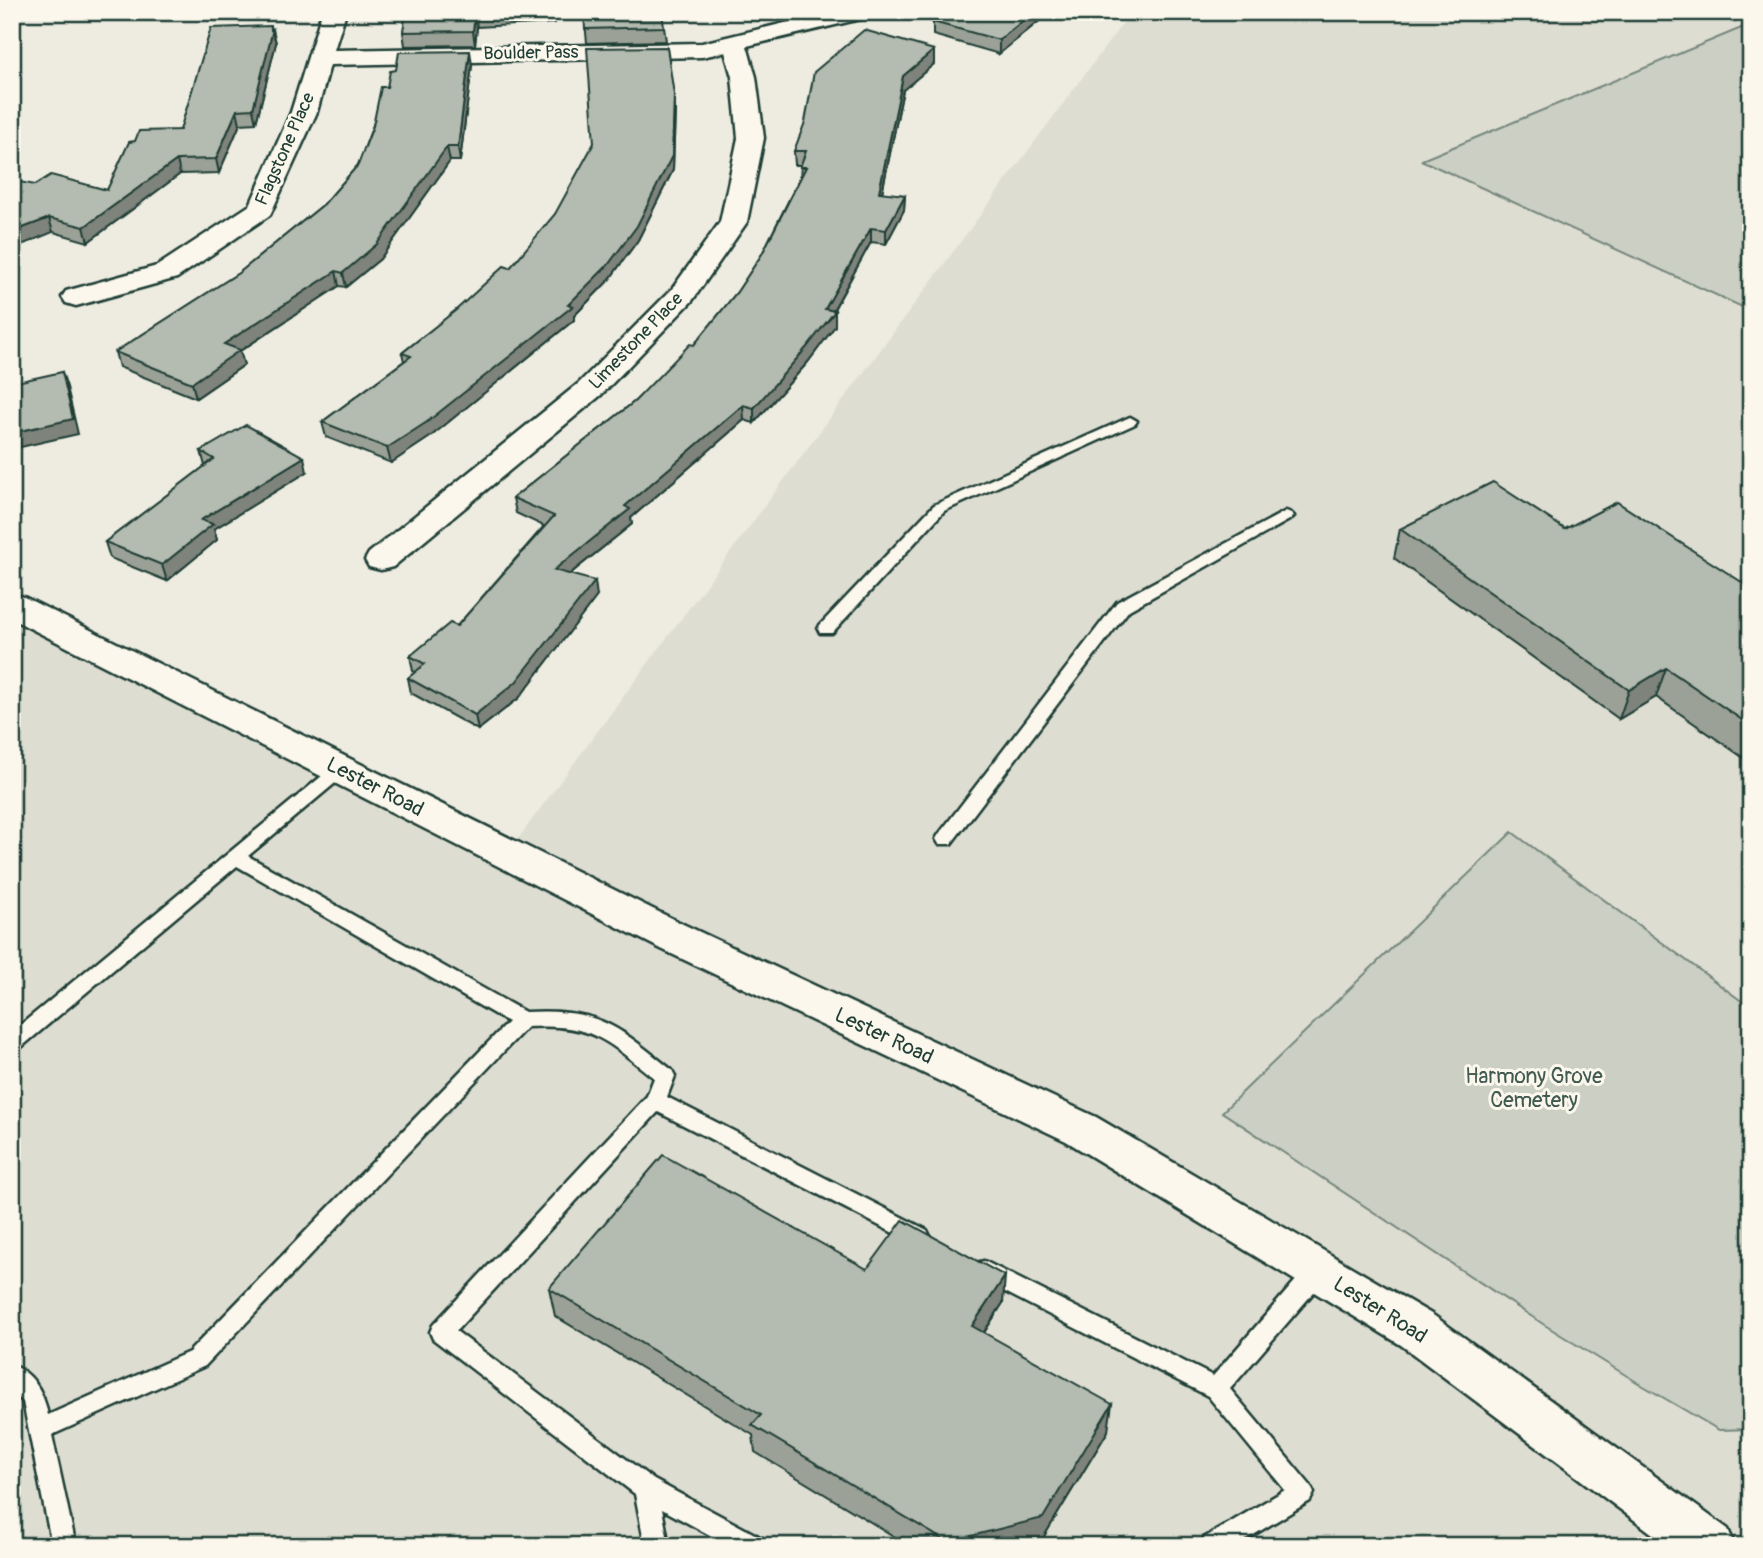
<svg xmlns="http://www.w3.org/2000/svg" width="1763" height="1558" viewBox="0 0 1763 1558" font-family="Pangolin,sans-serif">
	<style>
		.built { fill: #ddddd2 }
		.green { fill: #cbcfc4; stroke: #75867c; stroke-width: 2 }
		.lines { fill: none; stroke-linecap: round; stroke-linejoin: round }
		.lane-casing { stroke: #1f3d34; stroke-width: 5 }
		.street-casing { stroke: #1f3d34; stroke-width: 5 }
		.lane { fill: #fbf7ec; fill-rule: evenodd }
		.street { fill: #fbf7ec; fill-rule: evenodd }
		.wall { fill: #9ba197; stroke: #1f3d34; stroke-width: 2 }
		.shaded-wall { fill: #7e837b; stroke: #1f3d34; stroke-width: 2 }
		.building { fill: #b4bbb0; stroke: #1f3d34; stroke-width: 2 }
		.labels { text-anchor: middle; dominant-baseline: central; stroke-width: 6; stroke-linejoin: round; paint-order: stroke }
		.far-street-label { font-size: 18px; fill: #1f3d34; stroke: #fbf7ec }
		.street-label { font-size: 21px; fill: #1f3d34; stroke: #fbf7ec }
		.park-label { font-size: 21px; fill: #415a51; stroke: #fbf7ec }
	</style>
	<rect width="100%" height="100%" fill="#eeece1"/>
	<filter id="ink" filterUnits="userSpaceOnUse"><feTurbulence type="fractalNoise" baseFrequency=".0143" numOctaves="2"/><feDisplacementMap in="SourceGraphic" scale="14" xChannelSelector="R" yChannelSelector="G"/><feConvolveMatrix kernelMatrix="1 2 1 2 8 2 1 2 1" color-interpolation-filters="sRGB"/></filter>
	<g filter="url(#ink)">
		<!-- built -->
		<polygon class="built" points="1131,12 1751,12 1751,24 1422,160 1751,311 1751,1530 1724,1546 12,1546 12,616 517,840"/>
		<!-- green -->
		<g class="green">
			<polygon points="1751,24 1751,311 1421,160 1422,160"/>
			<polygon points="1512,832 1751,1008 1751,1429 1719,1430 1640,1384 1543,1324 1222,1112"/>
		</g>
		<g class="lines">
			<defs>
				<g id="lane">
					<polygon points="1130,417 1137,421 1135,424 944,511 832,633 820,633 818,629 820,625 934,505"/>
					<polygon points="1286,511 1291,513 1294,516 1291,519 1129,610 951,844 939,844 936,839 939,834 1117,602"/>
					<path d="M340 764 346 766 349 770 346 774 248 856 525 1012C599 1008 617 1026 672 1070L675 1076 667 1097 927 1230 930 1236 927 1242 919 1245 911 1242 658 1112 456 1331 654 1480 762 1538 766 1546H730L662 1509 669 1546H645L635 1494 433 1339 430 1332 433 1325 647 1096 654 1078C605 1039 592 1023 527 1027L205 1366 52 1435 76 1546H52L23 1402 12 1391V1365C34 1373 44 1394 48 1415L189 1352 508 1022 237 866 19 1049 12 1051V1032L334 766Z"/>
					<polygon points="984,1261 1213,1376 1310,1264 1318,1262 1326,1264 1329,1271 1326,1278 1230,1389 1310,1485 1314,1493 1310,1501 1235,1546 1200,1546 1204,1538 1285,1490 1208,1396 976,1277 973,1270 976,1263"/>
				</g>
				<g id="street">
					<polygon points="322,12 346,12 334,50 702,43 830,12 873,12 869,17 747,46 756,77 764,138 747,222 692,301 601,395 393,567 381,570 369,567 365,560 369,553 579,383 672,289 720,222 738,138 732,77 725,52 702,57 330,65 317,112 270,215 177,278 76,306 66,303 62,297 66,291 157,266 250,205 291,112"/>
					<polygon points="12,594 24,597 685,925 1096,1117 1433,1315 1728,1529 1735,1546 1669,1546 1401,1345 1066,1141 657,947 12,619"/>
				</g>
			</defs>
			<!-- lane casing -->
			<use href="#lane" class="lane-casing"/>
			<!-- street casing -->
			<use href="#street" class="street-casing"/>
			<!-- lane -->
			<use href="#lane" class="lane"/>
			<!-- street -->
			<use href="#street" class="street"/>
		</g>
		<!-- wall -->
		<g class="wall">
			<polygon points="406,12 554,12 554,23 477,27 475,45 405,46 403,32"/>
			<polygon points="584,12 664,27 666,41 587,43"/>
			<polygon points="947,12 1050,12 999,54 933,35 933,22"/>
			<polygon points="273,29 276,43 256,123 240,124 219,173 180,174 88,242 53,232 35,185 107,190 135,141 180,130"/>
			<polygon points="934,64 903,90 882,193 905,195 904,210 886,244 871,242 833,311 835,311 835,326 808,362 754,423 744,420 631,518 632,524 570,574 597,596 519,698 478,730 411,693 408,678 415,672 413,671 410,656 457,626 544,526 516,513 513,498 635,401 694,345 737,292 762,254 800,177 801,165 795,165 794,151"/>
			<polygon points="472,65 460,161 450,161 380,259 346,287 339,286 240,351 244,365 196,398 119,367 115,352 240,272 324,204 358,165 387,87"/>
			<polygon points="675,109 673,170 638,240 609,280 574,316 574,320 430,437 391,463 326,437 322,422 404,361 402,353 510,268"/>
			<polygon points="201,451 307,472 214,529 217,540 167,581 110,558 105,542 205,466"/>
			<polygon points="1400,529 1565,529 1751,588 1751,763 1656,697 1619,719 1394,558"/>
			<polygon points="867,1269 1003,1303 984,1333 1108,1431 1040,1543 1030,1546 910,1546 755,1452 753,1435 555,1316 549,1288"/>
		</g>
		<!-- shaded-wall -->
		<g class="shaded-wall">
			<polygon points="695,12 739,12 695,16"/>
			<polygon points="1034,12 1050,12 999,54 999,40"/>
			<polygon points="475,13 477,27 475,45 473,31"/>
			<polygon points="271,26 276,43 256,123 253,109"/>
			<polygon points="934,50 934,64 903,90 879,207 879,192 903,76"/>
			<polygon points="470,51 472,65 460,161 458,147"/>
			<polygon points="674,95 675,109 673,170 638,240 609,280 574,316 574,320 430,437 391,463 387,448 568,305"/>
			<polygon points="237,110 240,124 219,173 216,159"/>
			<polygon points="447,147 450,161 380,259 346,287 343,273"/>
			<polygon points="177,160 180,174 88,242 84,227"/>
			<polygon points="905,195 904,210 886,244 886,230"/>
			<polygon points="49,218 53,232 12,249 12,232"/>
			<polygon points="871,228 871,242 826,323 835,311 835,326 808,362 754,423 754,408 825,309"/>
			<polygon points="336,271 339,286 240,351 244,365 196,398 192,383 224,344"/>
			<polygon points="62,372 67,387 78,434 12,449 12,433"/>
			<polygon points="743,405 744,420 631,518 632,524 556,585 554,570 625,506"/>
			<polygon points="304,457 307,472 214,529 217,540 167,581 162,565 201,520"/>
			<polygon points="595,581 597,596 519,698 478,730 475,715"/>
			<polygon points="1666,668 1656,697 1619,719 1629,690"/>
			<polygon points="1005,1276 1003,1303 970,1353 972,1326"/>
			<polygon points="1112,1404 1108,1431 1040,1543 1030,1546 947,1546 947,1542"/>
		</g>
		<!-- building -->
		<g class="building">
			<polygon points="406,12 499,12 475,13 473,31 403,32"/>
			<polygon points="584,12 662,12 664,27 585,29"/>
			<polygon points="947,12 1034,12 999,40 933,22"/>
			<polygon points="271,26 271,30 273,29 253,109 237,110 216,159 177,160 84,227 49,218 12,232 12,187 20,182 35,185 51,175 107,190 129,142 135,141 139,131 180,130 211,28"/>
			<polygon points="864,30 934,50 903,76 879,192 905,195 886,230 871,228 825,309 835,311 807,347 754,408 743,405 625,506 630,509 554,570 595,581 516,682 475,715 408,678 425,664 410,656 450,623 457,626 554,516 513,498 635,401 690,344 694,345 737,292 762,254 806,167 800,167 806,151 794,151 805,122 814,72"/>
			<polygon points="667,47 674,95 672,156 637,226 608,265 568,305 573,306 427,422 387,448 322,422 411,356 402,353 456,310 504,266 510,268 555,214 594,143 587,48"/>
			<polygon points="470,51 458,147 447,147 377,244 343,273 336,271 224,344 240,350 192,383 115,352 240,272 324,204 358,165 373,126 381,87 387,87 390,71 396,70 399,52"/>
			<polygon points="62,372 73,419 12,433 12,383"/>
			<polygon points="246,425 304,457 201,520 213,524 162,565 105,542 214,459 201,451"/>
			<polygon points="1493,482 1565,529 1617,502 1751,588 1751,726 1666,668 1629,690 1400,529"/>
			<polygon points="663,1155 867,1269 903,1220 1005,1276 972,1326 1112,1404 1043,1518 947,1542 752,1425 761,1415 549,1288"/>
		</g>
	</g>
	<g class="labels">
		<!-- far-street labels -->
		<g class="far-street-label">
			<text transform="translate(531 53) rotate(-1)">Boulder Pass</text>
			<text transform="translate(285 149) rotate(-66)">Flagstone Place</text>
			<text transform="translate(636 341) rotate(-46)">Limestone Place</text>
		</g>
		<!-- street labels -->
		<g class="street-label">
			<text transform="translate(375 787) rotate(27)">Lester Road</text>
			<text transform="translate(884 1036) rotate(25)">Lester Road</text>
			<text transform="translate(1380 1310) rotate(32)">Lester Road</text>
		</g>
		<!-- park labels -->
		<g class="park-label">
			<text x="1534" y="1076">Harmony Grove<tspan x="1534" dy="24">Cemetery</tspan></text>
		</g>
	</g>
	<!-- margin -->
	<rect width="1763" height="1558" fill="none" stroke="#fbf7ec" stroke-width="42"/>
	<rect x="21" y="21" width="1721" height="1516" fill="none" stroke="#1f3d34" stroke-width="2.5" filter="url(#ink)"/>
</svg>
